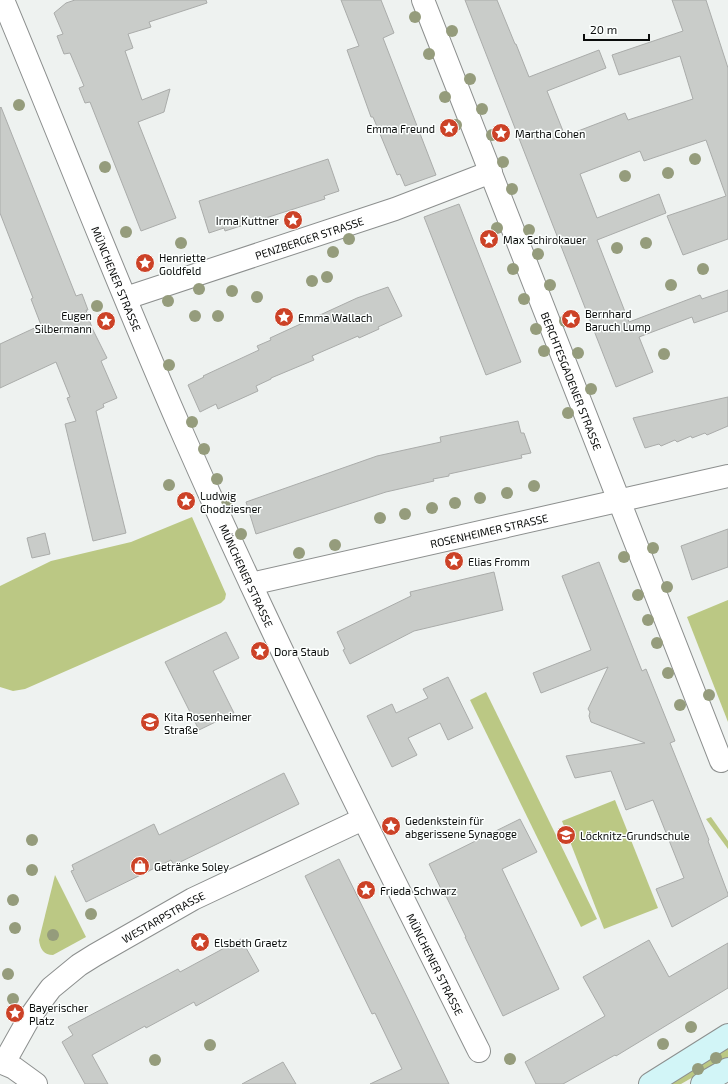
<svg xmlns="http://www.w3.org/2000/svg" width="728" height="1084" viewBox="0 0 728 1084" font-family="'Exo 2',sans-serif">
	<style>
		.green { fill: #bbc884 }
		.building { fill: #c9ccc9; stroke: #aaacaa }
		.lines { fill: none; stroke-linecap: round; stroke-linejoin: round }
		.minor-casing { stroke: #8c8f8e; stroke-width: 24 }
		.secondary-casing { stroke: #8c8f8e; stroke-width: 24 }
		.minor { stroke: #fff; stroke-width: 22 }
		.secondary { stroke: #d2f5f7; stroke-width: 22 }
		.tree { fill: #959c7c }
		.labels { text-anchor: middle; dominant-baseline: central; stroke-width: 3; stroke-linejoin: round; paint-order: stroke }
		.poi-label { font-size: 11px; fill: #0a0c0b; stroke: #fcfffe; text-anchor: start }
		.street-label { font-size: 11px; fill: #0a0c0b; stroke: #fcfffe }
	</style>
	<rect width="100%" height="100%" fill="#eef2f0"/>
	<!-- green -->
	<g class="green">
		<polygon points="192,517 226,594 225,599 221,603 25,689 13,691 0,687 0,586 51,561 131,542"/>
		<polygon points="728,600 728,722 687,617"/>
		<polygon points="486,692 597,919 581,927 470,700"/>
		<polygon points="615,800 658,908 604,929 562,821"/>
		<polygon points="711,817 728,841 728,849 706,819"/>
		<path d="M55 875 86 937 53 955C44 955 40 949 39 940Z"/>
		<polygon points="728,1044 728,1057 681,1084 664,1084"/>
	</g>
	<!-- building -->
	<g class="building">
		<polygon points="75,0 206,0 207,3 149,22 151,27 128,34 133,48 125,51 142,100 170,89 164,112 138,122 176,218 141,231 90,102 85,103 79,88 84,86 70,53 64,54 57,36 63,34 54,13 66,3"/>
		<polygon points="341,0 381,0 394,33 383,38 436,175 405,186 400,174 397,175 373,117 371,117 347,50 359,46"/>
		<polygon points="465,0 497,0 515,44 516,44 529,77 599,50 606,68 547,91 565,136 625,113 628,120 693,99 680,56 619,75 612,55 683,31 672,0 706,0 728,68 728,239 683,255 667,216 726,196 706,140 644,161 640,151 580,174 597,218 659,194 666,213 597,240 629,322 700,295 702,299 728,290 728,311 694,323 692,317 639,337 653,372 616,387"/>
		<polygon points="1,107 76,296 82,294 88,310 86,310 92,328 107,358 101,361 117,398 103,404 104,407 96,411 126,533 93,541 65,424 76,421 67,398 70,397 56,362 0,388 0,344 41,325 31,299 33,298 0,213 0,108"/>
		<polygon points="328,159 339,191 324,196 325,199 225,231 224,228 209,233 199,201"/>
		<polygon points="459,204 521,362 486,375 424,217"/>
		<polygon points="388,287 402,316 378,327 379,329 359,338 358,336 312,356 314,360 271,378 271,379 256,386 258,391 218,409 216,404 200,412 188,385 204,377 203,376 259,350 257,346 271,340 270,338 357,298"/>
		<polygon points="728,397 728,426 707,435 705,433 692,438 691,436 677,442 675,440 661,446 659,444 645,448 633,418"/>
		<polygon points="518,421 521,433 524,433 531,453 521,455 522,458 449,474 449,476 433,479 434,481 386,492 256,534 246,502 377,456 441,442 440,437"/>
		<polygon points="728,529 728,567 692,580 681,546"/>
		<polygon points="45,533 50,554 32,558 27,538"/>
		<polygon points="599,562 642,671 646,669 675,741 670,743 709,840 708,841 728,894 728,896 672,927 656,889 684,878 653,800 626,810 611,771 575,778 566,756 645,743 591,722 589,716 590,712 588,709 608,667 541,693 533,673 591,650 562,576"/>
		<polygon points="494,572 503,610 414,631 350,664 343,650 345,649 337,632 411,596 410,592"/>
		<polygon points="226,632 239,658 213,671 234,713 199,730 165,662"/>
		<polygon points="448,677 473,728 448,740 440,723 408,738 417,755 392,767 367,716 392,704 396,713 428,698 423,689"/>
		<polygon points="284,773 299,804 174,865 171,860 86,902 71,871 74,870 72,865 154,824 159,835"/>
		<polygon points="520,819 537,852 502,869 559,989 503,1016 465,937 466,937 446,896 445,897 429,864"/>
		<polygon points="339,859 407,997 449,1084 370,1084 402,1069 375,1013 372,1014 305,876"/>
		<polygon points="241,939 259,971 196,1006 194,1002 146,1028 145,1026 92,1055 108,1084 85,1084 62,1042 73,1035 68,1027 178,969 180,972"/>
		<polygon points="649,940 669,977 728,943 728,988 616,1056 615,1055 563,1084 536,1084 525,1062 605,1016 583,977"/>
		<polygon points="283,1062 296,1084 242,1084"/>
	</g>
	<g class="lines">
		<defs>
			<g id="minor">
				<path id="s1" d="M3 0C64 146 121 294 185 439 276 646 378 849 479 1051"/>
				<path id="s2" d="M423 0 721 761"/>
				<path id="s3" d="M126 298 395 209 491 172"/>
				<path id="s4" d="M251 584 728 476"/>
				<polyline points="0,1062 14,1068 36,1084"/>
				<path id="s5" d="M4 1063 28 1020 45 996 51 988 79 965 95 955 193 899 363 819"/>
			</g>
			<g id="secondary">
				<polyline points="650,1084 728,1035"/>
				<polyline points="702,1084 728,1069"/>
			</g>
		</defs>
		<!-- minor casing -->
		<use href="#minor" class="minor-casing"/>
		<!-- secondary casing -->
		<use href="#secondary" class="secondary-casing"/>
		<!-- minor -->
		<use href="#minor" class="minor"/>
		<!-- secondary -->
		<use href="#secondary" class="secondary"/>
	</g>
	<!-- trees -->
	<g class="tree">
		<circle cx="415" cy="17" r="6"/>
		<circle cx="452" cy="31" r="6"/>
		<circle cx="429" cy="54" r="6"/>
		<circle cx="470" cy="79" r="6"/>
		<circle cx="445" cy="97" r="6"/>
		<circle cx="19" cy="105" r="6"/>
		<circle cx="482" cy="109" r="6"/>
		<circle cx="456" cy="125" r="6"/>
		<circle cx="492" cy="135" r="6"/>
		<circle cx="695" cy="159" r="6"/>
		<circle cx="503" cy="162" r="6"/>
		<circle cx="105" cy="167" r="6"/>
		<circle cx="668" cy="173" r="6"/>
		<circle cx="625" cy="176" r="6"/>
		<circle cx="512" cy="189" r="6"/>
		<circle cx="497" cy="228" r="6"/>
		<circle cx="529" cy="230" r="6"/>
		<circle cx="126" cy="232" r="6"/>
		<circle cx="349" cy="239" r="6"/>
		<circle cx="181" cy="243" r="6"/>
		<circle cx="646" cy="243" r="6"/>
		<circle cx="617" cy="248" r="6"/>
		<circle cx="333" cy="252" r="6"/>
		<circle cx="538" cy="254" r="6"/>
		<circle cx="513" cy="269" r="6"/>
		<circle cx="703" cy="269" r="6"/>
		<circle cx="327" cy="277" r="6"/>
		<circle cx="312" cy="281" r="6"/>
		<circle cx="550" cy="285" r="6"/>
		<circle cx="671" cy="285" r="6"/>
		<circle cx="199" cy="289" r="6"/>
		<circle cx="232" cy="291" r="6"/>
		<circle cx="257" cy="297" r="6"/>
		<circle cx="524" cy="299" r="6"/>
		<circle cx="168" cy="301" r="6"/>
		<circle cx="97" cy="306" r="6"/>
		<circle cx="195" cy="316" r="6"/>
		<circle cx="218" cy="316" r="6"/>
		<circle cx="565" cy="321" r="6"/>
		<circle cx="536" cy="329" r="6"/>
		<circle cx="544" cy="351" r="6"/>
		<circle cx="578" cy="353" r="6"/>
		<circle cx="664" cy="354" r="6"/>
		<circle cx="169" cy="365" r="6"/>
		<circle cx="591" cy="389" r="6"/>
		<circle cx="568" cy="413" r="6"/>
		<circle cx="192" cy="422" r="6"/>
		<circle cx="204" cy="449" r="6"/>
		<circle cx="217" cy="479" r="6"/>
		<circle cx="169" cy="485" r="6"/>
		<circle cx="534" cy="486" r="6"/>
		<circle cx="507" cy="493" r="6"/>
		<circle cx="480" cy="498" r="6"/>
		<circle cx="227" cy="501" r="6"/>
		<circle cx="455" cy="503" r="6"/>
		<circle cx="432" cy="508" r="6"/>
		<circle cx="405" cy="514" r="6"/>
		<circle cx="380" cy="518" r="6"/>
		<circle cx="241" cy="534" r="6"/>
		<circle cx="335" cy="545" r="6"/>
		<circle cx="653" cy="548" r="6"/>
		<circle cx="299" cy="553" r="6"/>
		<circle cx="624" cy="557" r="6"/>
		<circle cx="667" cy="587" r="6"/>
		<circle cx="638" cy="595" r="6"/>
		<circle cx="648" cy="620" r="6"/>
		<circle cx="657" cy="643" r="6"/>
		<circle cx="668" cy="673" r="6"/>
		<circle cx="709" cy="695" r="6"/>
		<circle cx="680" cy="705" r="6"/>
		<circle cx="32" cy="840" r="6"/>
		<circle cx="32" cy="870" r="6"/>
		<circle cx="13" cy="900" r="6"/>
		<circle cx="91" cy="914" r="6"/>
		<circle cx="15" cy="928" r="6"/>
		<circle cx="53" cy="935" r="6"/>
		<circle cx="8" cy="974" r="6"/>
		<circle cx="13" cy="999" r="6"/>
		<circle cx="691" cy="1027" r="6"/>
		<circle cx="663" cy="1044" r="6"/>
		<circle cx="210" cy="1045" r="6"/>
		<circle cx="716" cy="1058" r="6"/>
		<circle cx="510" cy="1059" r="6"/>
		<circle cx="155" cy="1060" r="6"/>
		<circle cx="698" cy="1069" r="6"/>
	</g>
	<!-- icons -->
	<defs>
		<symbol id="sight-disc" viewBox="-11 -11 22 22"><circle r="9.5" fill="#cc4227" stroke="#fcfffe"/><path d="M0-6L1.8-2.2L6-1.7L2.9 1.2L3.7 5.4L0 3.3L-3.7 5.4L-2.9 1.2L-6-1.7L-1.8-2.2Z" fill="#fff"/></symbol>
		<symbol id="school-disc" viewBox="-11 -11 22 22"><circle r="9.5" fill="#cc4227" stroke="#fcfffe"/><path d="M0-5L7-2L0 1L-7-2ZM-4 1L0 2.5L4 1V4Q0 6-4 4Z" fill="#fff"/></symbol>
		<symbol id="shop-disc" viewBox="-11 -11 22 22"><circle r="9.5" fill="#cc4227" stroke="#fcfffe"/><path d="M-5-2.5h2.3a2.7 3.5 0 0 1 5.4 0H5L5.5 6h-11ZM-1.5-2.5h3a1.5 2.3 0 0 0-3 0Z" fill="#fff"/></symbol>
	</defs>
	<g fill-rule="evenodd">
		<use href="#sight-disc" x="438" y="117" width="22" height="22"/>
		<use href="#sight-disc" x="490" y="122" width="22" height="22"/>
		<use href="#sight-disc" x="282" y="209" width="22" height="22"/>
		<use href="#sight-disc" x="478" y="228" width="22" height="22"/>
		<use href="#sight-disc" x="134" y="252" width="22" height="22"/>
		<use href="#sight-disc" x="273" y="306" width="22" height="22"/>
		<use href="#sight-disc" x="560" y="308" width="22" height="22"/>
		<use href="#sight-disc" x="95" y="310" width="22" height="22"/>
		<use href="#sight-disc" x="175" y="490" width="22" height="22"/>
		<use href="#sight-disc" x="443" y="550" width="22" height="22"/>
		<use href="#sight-disc" x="249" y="640" width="22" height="22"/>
		<use href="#school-disc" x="139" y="711" width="22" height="22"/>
		<use href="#sight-disc" x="380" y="815" width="22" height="22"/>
		<use href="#school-disc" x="555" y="824" width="22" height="22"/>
		<use href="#shop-disc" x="129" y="855" width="22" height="22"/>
		<use href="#sight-disc" x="355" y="879" width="22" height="22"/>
		<use href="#sight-disc" x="189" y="931" width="22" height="22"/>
		<use href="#sight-disc" x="4" y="1002" width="22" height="22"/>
	</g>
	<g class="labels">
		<!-- poi labels -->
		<g class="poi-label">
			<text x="435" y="128" text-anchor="end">Emma Freund</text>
			<text x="515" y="133">Martha Cohen</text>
			<text x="279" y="220" text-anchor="end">Irma Kuttner</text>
			<text x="503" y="239">Max Schirokauer</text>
			<text x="159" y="257">Henriette<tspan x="159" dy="13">Goldfeld</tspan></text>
			<text x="585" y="313">Bernhard<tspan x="585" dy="13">Baruch Lump</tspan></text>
			<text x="92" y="315" text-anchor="end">Eugen<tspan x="92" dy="13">Silbermann</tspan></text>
			<text x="298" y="317">Emma Wallach</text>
			<text x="200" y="495">Ludwig<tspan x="200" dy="13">Chodziesner</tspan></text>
			<text x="468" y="561">Elias Fromm</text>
			<text x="274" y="651">Dora Staub</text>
			<text x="164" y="716">Kita Rosenheimer<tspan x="164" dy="13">Straße</tspan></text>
			<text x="405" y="820">Gedenkstein für<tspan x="405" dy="13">abgerissene Synagoge</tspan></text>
			<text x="580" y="835">Löcknitz-Grundschule</text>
			<text x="154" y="866">Getränke Soley</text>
			<text x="380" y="890">Frieda Schwarz</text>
			<text x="214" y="942">Elsbeth Graetz</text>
			<text x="29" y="1007">Bayerischer<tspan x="29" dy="13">Platz</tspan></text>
		</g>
		<!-- street labels -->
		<g class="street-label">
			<text stroke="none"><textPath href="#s3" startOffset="193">PENZBERGER STRASSE</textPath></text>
			<text stroke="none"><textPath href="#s1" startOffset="301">MÜNCHENER STRASSE</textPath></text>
			<text stroke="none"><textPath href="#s2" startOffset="409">BERCHTESGADENER STRASSE</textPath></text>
			<text stroke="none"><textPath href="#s4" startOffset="244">ROSENHEIMER STRASSE</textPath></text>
			<text stroke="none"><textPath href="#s1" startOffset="625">MÜNCHENER STRASSE</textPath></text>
			<text stroke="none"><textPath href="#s5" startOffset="222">WESTARPSTRASSE</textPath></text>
			<text stroke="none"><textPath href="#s1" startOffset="1057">MÜNCHENER STRASSE</textPath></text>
		</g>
	</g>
	<!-- scale -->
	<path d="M584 34v6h65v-6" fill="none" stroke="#0a0c0b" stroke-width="2"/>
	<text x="590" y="34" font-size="12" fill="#0a0c0b" stroke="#fcfffe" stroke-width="3" paint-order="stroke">20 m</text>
</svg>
